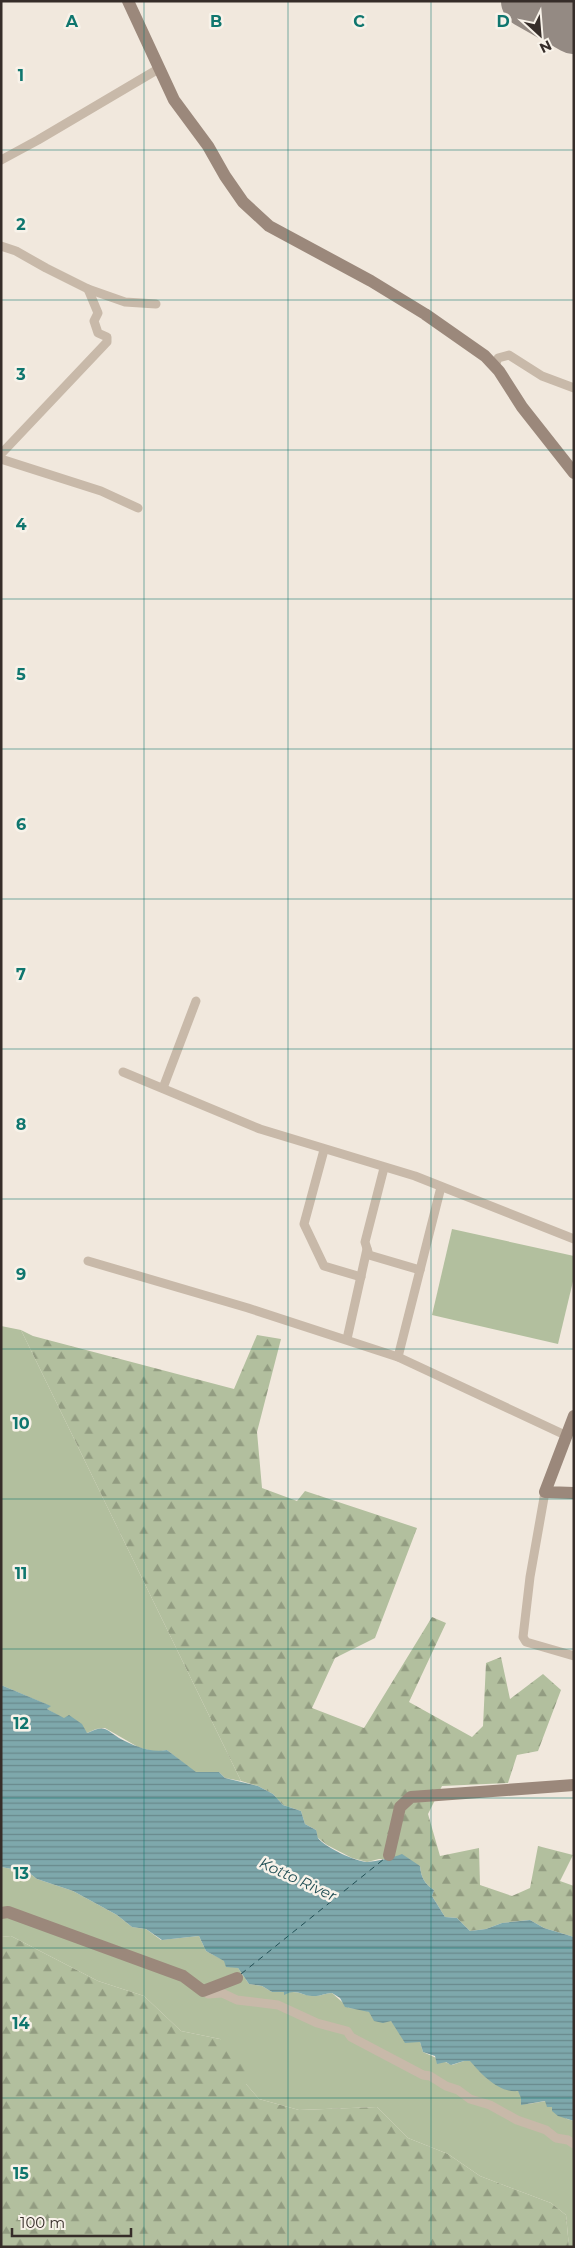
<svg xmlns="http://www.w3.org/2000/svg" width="575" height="2248" viewBox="0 0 575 2248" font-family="Montserrat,sans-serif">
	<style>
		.grass { fill: #b2bf9e }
		.forest { fill: url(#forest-firs) }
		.water { fill: url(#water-rules) }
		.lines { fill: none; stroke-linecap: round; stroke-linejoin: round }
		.ferry { stroke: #214f55; stroke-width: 1; stroke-dasharray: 6 5; stroke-linecap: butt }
		.runway { stroke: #948a83; stroke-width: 54 }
		.minor { stroke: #c8b9a9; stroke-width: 9 }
		.secondary { stroke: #9b887b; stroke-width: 12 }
		.grid { fill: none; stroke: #0f766e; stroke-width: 1; stroke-opacity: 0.55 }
		.labels { text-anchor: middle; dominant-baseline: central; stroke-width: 5; stroke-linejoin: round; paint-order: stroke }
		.water-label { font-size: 15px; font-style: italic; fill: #214f55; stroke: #f8f2e9 }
		.grid-label { font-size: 16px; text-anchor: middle; font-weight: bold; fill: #0f766e; stroke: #f8f2e9; stroke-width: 5; stroke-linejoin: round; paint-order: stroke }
	</style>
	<defs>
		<pattern id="forest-firs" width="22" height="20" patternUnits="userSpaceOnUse" patternTransform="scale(1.25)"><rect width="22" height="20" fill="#b2bf9e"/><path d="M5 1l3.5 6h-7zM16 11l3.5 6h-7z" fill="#929c81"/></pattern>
		<pattern id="water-rules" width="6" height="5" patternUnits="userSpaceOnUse" patternTransform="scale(1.25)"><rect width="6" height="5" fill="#7ea8ac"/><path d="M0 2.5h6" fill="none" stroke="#68898c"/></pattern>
	</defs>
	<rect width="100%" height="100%" fill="#f1e8dd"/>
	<!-- grass -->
	<g class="grass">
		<polygon points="452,1229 574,1256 574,1277 558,1344 432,1315"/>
		<polygon points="1,1326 21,1330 241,1781 225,1778 219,1772 196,1773 167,1750 155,1752 138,1747 105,1728 96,1729 87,1733 47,1709 50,1706 1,1685"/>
		<path d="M1 1867 28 1872 37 1879 73 1891 117 1915 132 1927 146 1929 161 1940 199 1936 206 1951 238 1968 249 1984 262 1986 272 1992H284V1994C296 1989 301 1995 312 1996 318 1997 326 1993 332 1993L349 2008 362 2009 391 2021 409 2041 420 2042 423 2052 452 2065 464 2061H471C484 2077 498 2087 518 2091L528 2104 546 2101 567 2119 574 2121V2247H569L566 2215 551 2203 480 2176 448 2154 408 2138 377 2107 299 2110 259 2099 246 2084 220 2039 181 2031 144 1996 98 1981 11 1936 1 1937Z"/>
	</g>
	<!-- forest -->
	<g class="forest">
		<path d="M21 1330 33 1336 234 1389 257 1335 281 1339 257 1432 262 1488 297 1501 305 1491 417 1528 375 1638 335 1658 312 1708 364 1728 432 1617 446 1623 409 1702 472 1737 483 1726 486 1663 501 1657 510 1699 543 1674 561 1690 538 1751 517 1755 508 1783 442 1786 428 1814 440 1856 479 1848 480 1885 512 1896 530 1888 538 1846 573 1855 560 1881 574 1886V1937L544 1928 530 1920 502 1923 486 1929 470 1931 457 1918 445 1917 432 1896 434 1890C425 1884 421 1878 420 1866L391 1859H379L367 1862 352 1858 327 1845 317 1837 316 1830 305 1824 301 1811 283 1805 273 1794 258 1786 241 1781Z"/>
		<polygon points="11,1936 98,1981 144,1996 181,2031 220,2039 237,2050 248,2066 246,2084 259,2099 299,2110 377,2107 408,2138 448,2154 480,2176 551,2203 566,2215 569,2247 1,2247 1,1937"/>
	</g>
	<!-- water -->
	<path class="water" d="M1 1685 51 1706 47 1709 64 1718 69 1715 82 1724 87 1733C92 1731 99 1727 105 1729 110 1731 114 1735 119 1738 134 1746 150 1753 167 1750L196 1772H219L225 1778 258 1786 273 1794 283 1805 301 1811 305 1824 316 1830C317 1832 317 1836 318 1838 324 1847 357 1862 367 1862 378 1861 392 1858 402 1854L420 1866C421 1878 425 1884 434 1890L432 1896 445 1917 457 1918 470 1931 486 1929 502 1923 530 1920 544 1928 574 1937V2121L558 2116 552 2111V2107H547L545 2101 521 2105V2098L518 2091C499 2093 482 2075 470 2061H464L451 2065 446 2062 437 2064 435 2056 423 2052 420 2042 405 2043 391 2021 383 2023 374 2021 369 2012 345 2007 340 1998 332 1993C326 1993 318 1997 312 1996 300 1995 296 1988 284 1995V1992H272L262 1986 249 1984 238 1968 226 1967 224 1961 206 1951 199 1936 162 1940 146 1929 132 1927 117 1915 73 1891 37 1879 28 1872 1 1867Z"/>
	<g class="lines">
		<!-- ferry -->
		<polyline class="ferry" points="241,1974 384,1859"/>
		<!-- runway -->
		<polyline class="runway" points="528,1 574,27"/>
		<!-- minor -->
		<g class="minor">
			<polyline points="1,160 38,140 160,68"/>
			<polyline points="1,246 16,251 46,268 88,289 125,302 156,304"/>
			<polyline points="495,366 498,358 509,355 542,376 574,388"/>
			<polyline points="1,454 107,342 107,337 98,333 94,321 98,313 88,289"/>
			<polyline points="1,459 101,491 138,508"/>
			<polyline points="123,1072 260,1129 415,1176 574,1239"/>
			<polyline points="163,1088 196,1001"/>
			<polyline points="324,1150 304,1224 324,1266 361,1277"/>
			<polyline points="384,1168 365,1242 369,1255 420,1270"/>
			<polyline points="88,1261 248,1308 398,1357 565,1435"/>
			<polyline points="347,1339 367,1249"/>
			<polyline points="398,1357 441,1187"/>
			<polyline points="545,1492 530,1577 523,1637 526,1642 574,1656"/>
			<polyline points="206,1991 208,1994 222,1993 237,2000 278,2005 317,2023 347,2031 351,2037 423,2075 430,2076 446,2086 458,2090 470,2099 490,2105 517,2120 546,2130 556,2138 568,2140 574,2144"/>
		</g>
		<!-- secondary -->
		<g class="secondary">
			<polyline points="128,1 174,100 208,146 225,176 243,202 269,226 371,281 425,314 485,356 499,371 522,407 574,473"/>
			<polyline points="574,1416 545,1492 574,1493"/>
			<polyline points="389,1855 400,1807 411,1797 574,1785"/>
			<polyline points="1,1913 8,1912 183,1976 203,1991 237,1978"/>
		</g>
	</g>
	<!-- grid -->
	<path class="grid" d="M144 1V2247M288 1V2247M431 1V2247M1 150H574M1 300H574M1 450H574M1 599H574M1 749H574M1 899H574M1 1049H574M1 1199H574M1 1349H574M1 1499H574M1 1649H574M1 1798H574M1 1948H574M1 2098H574"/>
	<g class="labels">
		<!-- water labels -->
		<g class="water-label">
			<text transform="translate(298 1879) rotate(25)">Kotto River</text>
		</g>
	</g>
	<g class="grid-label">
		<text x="72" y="27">A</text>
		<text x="216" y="27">B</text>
		<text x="359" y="27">C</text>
		<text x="503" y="27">D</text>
		<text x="21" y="81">1</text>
		<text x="21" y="230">2</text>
		<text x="21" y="380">3</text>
		<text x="21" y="530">4</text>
		<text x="21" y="680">5</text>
		<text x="21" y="830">6</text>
		<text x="21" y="980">7</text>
		<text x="21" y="1130">8</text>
		<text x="21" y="1280">9</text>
		<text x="21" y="1429">10</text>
		<text x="21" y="1579">11</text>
		<text x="21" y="1729">12</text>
		<text x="21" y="1879">13</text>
		<text x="21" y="2029">14</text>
		<text x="21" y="2179">15</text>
	</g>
	<!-- border -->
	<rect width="575" height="2248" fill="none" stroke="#362d29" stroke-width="5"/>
	<!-- north arrow -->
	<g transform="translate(540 35) rotate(154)" stroke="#f8f2e9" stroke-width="4" paint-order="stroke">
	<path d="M0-4L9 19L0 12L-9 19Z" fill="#362d29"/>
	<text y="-8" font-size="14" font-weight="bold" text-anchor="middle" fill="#362d29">N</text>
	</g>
	<!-- scale -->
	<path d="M12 2228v8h119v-8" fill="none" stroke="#362d29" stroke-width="2.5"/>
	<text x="20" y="2228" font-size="15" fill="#362d29" stroke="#f8f2e9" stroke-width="4" paint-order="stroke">100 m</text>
</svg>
